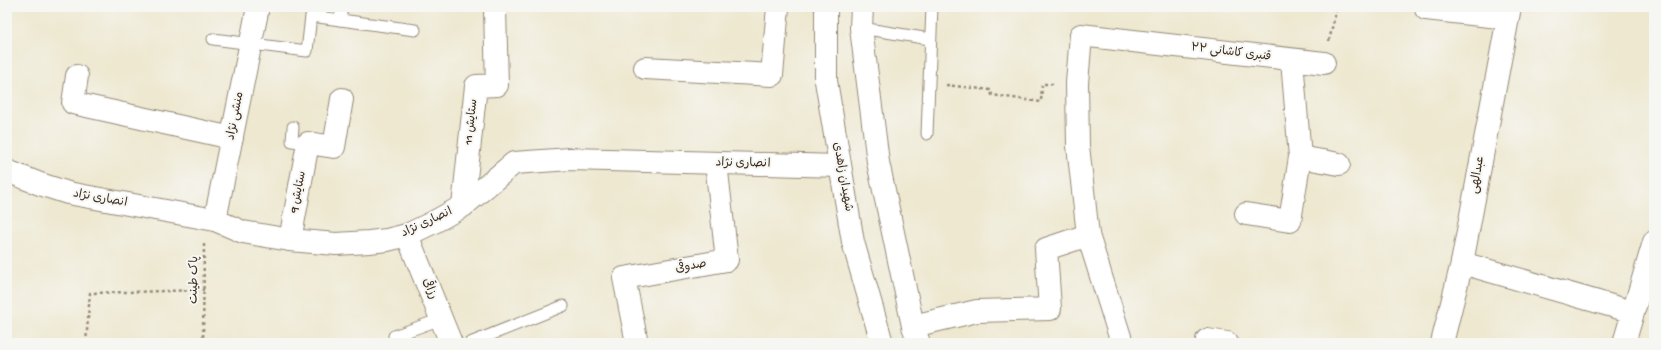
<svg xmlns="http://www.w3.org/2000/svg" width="1661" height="350" viewBox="0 0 1661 350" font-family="'Gochi Hand','Playpen Sans Arabic',sans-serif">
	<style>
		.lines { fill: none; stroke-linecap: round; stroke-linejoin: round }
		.lane-casing { stroke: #948977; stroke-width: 13 }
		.street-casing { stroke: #948977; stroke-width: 24 }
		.secondary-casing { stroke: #948977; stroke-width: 24 }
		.path { stroke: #948977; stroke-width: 2.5; stroke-dasharray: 3 3; stroke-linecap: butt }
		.lane { stroke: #fff; stroke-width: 11 }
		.street { stroke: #fff; stroke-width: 22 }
		.secondary { stroke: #fff; stroke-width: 22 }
		.labels { text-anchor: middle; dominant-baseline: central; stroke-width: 4; stroke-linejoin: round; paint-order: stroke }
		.street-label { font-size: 12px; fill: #3b2a1e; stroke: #f6f6f2 }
	</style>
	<rect width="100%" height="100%" fill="#f6f6f2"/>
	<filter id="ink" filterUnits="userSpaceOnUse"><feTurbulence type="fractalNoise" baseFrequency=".025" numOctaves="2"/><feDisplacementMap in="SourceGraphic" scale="8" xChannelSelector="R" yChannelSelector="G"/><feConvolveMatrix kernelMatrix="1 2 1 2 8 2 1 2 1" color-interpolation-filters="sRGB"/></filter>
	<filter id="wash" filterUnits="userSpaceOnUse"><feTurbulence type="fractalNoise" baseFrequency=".012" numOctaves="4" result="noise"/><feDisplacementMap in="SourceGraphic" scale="16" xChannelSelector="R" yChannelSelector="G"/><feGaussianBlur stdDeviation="0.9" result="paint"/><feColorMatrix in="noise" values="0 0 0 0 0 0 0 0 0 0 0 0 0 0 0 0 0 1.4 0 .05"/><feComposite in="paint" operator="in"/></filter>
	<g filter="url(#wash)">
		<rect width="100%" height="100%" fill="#eee8d0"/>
	</g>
	<g filter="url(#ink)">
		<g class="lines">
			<defs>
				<g id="lane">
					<polyline points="340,20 342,7"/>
					<polyline points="861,28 930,39"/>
					<polyline points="213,39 307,51 311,16 415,30"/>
					<polyline points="293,127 292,141 308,143"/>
					<polyline points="927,134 932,7"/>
					<polyline points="394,336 441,319"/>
					<polyline points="470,343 563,306"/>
				</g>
				<g id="street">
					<polyline points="1426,9 1508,18"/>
					<polyline points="645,68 772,75 778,7"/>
					<polyline points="77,76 73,103 232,138"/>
					<polyline points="1300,157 1339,164"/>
					<polyline points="7,171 40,184 68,193 215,220 243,232 290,240 336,244 369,242 387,240 407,235 434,222 463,206 514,163 570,159 840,166"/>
					<polyline points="463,206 476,86 497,85 495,9"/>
					<polyline points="1246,214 1290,221 1300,157 1292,60"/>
					<polyline points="215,220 257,12"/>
					<polyline points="407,235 451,343"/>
					<polyline points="290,240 308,143 334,147 342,99"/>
					<polyline points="1462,263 1633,312"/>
					<polyline points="913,326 977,311 1050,309 1046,249 1088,235"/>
					<polyline points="1207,340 1227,343"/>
					<polyline points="637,343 624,278 727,260 716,163"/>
					<polyline points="1122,343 1088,235 1078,146 1077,83 1081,35 1324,63"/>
					<polyline points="1442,343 1462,263 1510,7"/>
					<polyline points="1624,343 1654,242"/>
				</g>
				<g id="secondary">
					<polyline points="826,7 826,81 853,242 882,343"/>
					<polyline points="862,7 861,28 878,162 913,326 919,343"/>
				</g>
			</defs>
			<!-- lane casing -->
			<use href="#lane" class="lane-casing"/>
			<!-- street casing -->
			<use href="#street" class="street-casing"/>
			<!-- secondary casing -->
			<use href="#secondary" class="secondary-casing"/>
			<!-- path -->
			<g class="path">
				<polyline points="1329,41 1337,7"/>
				<polyline points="946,85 991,90 992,95 1041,102 1042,84 1055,84"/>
				<polyline points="86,343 90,293 204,290"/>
				<polyline points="203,343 204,242"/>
			</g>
			<!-- lane -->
			<use href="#lane" class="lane"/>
			<!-- street -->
			<use href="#street" class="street"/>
			<!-- secondary -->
			<use href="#secondary" class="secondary"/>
		</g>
	</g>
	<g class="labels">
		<!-- street labels -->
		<g class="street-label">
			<text transform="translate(1231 53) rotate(7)">قنبری کاشانی ۲۲</text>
			<text transform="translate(236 116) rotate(-79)">منشی نژاد</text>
			<text transform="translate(472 122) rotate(-84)">ستایش 11</text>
			<text transform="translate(743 164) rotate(1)">انصاری نژاد</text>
			<text transform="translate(1478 175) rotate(-80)">عبدالهی</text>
			<text transform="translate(842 177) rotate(80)">شهیدان زاهدی</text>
			<text transform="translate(299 192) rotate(-79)">ستایش 9</text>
			<text transform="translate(100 199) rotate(10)">انصاری نژاد</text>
			<text transform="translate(427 223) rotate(-25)">انصاری نژاد</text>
			<text transform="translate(691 267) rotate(-10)">صدوقی</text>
			<text transform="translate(195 280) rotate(-89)">پاک طینت</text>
			<text transform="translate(429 289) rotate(68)">رزاقی</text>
		</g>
	</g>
	<!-- margin -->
	<rect width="1661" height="350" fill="none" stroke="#f6f6f2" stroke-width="24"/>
</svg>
